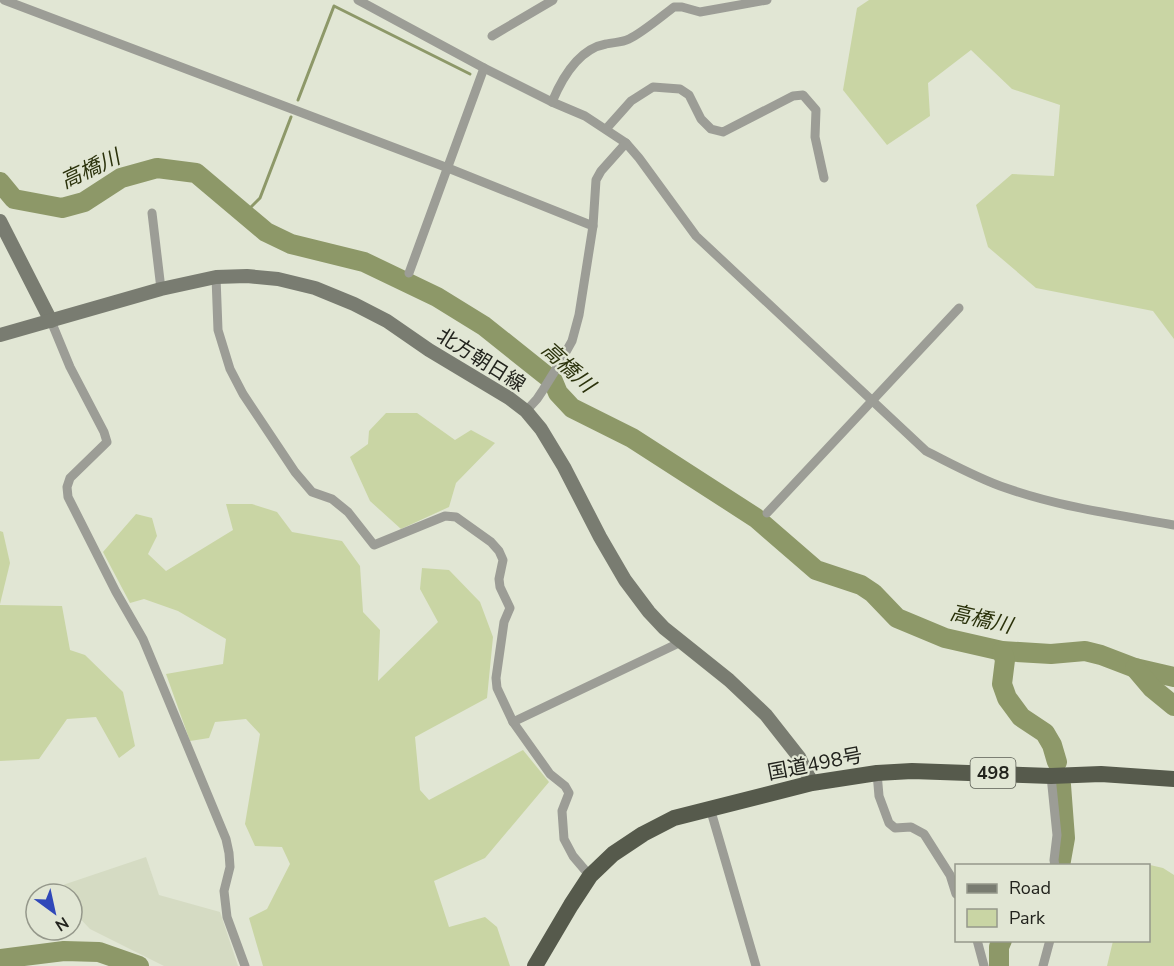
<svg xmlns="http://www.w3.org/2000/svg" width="1174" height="966" viewBox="0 0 1174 966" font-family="'Nunito Sans','Noto Sans JP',sans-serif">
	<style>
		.built { fill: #d5dbc3 }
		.green { fill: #c9d5a4 }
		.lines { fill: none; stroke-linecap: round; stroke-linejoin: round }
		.stream { stroke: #8d9868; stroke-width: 3 }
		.river { stroke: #8d9868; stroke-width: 20 }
		.minor { stroke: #9c9d96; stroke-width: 9 }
		.secondary { stroke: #797c71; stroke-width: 14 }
		.trunk { stroke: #565a4c; stroke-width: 16 }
		.labels { text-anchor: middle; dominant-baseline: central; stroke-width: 4.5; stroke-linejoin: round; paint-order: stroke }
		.shield { fill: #e1e6d4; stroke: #5b5e54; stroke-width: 1.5 }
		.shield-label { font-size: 18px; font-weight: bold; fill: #22231d }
		.street-label { font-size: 20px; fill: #22231d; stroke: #e1e6d4 }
		.water-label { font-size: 21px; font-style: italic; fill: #2b320b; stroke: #e1e6d4 }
	</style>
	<rect width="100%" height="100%" fill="#e1e6d4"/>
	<!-- built -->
	<polygon class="built" points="146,857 159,895 220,912 238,966 164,966 90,929 72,910 72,894 56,894 51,889"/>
	<!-- green -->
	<g class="green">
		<polygon points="869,0 1174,0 1174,339 1153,311 1036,288 988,247 976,205 1012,174 1054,176 1060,105 1012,89 971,50 928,83 930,116 887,145 843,90 857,8"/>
		<polygon points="386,413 417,413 455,440 471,430 495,443 456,483 449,507 401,529 370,501 350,457 368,444 369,431"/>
		<polygon points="226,504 252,504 277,512 292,532 342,541 360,566 363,612 380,630 378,681 438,622 420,589 422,568 449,570 480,602 493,637 487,698 415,737 420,790 429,800 523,750 549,782 485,858 434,881 449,927 485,917 497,927 510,966 263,966 249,918 267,909 290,864 282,847 255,846 245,824 260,734 246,719 215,722 209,738 190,741 166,674 223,664 226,639 178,611 144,599 130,603 103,552 136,514 152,518 157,536 148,554 166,571 233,530"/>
		<polygon points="0,531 3,532 10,563 0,604"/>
		<polygon points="0,605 62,606 70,650 85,655 123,692 135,746 119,758 96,717 67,719 39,759 0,761"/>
		<polygon points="1150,865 1163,868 1174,875 1174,966 1107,966 1113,941 1148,940 1148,866"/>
	</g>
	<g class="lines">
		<!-- stream -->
		<g class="stream">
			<polyline points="298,100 334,6 470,74"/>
			<polyline points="244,214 260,198 291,117"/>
		</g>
		<!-- river -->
		<g class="river">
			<polyline points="0,182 14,199 62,208 84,202 121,178 157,168 196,173 266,232 291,244 364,262 437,297 484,326 553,381 558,393 572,408 632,438 756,518 816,570 861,585 873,593 897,618 945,638 1002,651 1051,654 1085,651 1101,655 1135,668 1174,677"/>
			<polyline points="1002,651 1005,660 1002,684 1007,698 1021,717 1045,733 1052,745 1057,762"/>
			<polyline points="1135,668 1152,688 1174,706"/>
			<polyline points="1060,866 1065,838 1061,785"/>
			<polyline points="0,959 64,951 99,952 139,966"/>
			<polyline points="999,966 999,947 1002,940"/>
		</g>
		<!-- minor -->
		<g class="minor">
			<polyline points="4,0 448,168 593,226"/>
			<path d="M358 0 484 68 552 102 585 116 626 143 639 158 696 236 926 451C952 464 979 479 1006 488 1060 507 1118 515 1174 525"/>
			<polyline points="492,36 553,0"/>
			<path d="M552 102C562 78 578 49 606 44 614 42 621 43 629 39 642 33 662 16 674 7H682L700 12 767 0"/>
			<polyline points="606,129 631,101 653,87 680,89 689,95 701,119 711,129 723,132 793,96 803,95 816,110 815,137 824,178"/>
			<polyline points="152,213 161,289"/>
			<polyline points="409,273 484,68"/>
			<polyline points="216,277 218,330 230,369 243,394 295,472 312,492 332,499 348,512 374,545 445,516 456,517 491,542 499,551 503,560 499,579 500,587 510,608 504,622 496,678 497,688 513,722 550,774 565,786 569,793 562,811 564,839 573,856 590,876"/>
			<polyline points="51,321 70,367 104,432 107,442 70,478 67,487 68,497 116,592 143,639 226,839 229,853 230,867 224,891 227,917 245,966"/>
			<polyline points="526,411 537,399 543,390 558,366 572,341 579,315 593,226 596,180 601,171 626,143"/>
			<polyline points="767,513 959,308"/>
			<polyline points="513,722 681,642"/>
			<polyline points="877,773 879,796 889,823 895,828 911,827 924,834 950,875 956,894"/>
			<polyline points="1051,776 1057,835 1054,860 1055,866"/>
			<polyline points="710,808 756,966"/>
			<polyline points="977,940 984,966"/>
			<polyline points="1043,966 1050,940"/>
		</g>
		<!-- secondary -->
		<g class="secondary">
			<polyline points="0,221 51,321"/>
			<polyline points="0,335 161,289 216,277 247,276 278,279 315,288 354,304 387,321 429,350 509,398 526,411 541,429 564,467 600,537 625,580 649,612 664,628 729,680 766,715 799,757 812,783"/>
		</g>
		<!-- trunk -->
		<polyline class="trunk" points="535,966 571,905 590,876 613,854 643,834 674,818 812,783 877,773 912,771 1051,776 1101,774 1174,779"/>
	</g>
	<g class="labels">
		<!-- shield labels -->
		<rect class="shield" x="970.5" y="758" width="45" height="30" rx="4.5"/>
		<g class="shield-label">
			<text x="993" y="773">498</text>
		</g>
		<!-- street labels -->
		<g class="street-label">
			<text transform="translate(481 360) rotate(32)">北方朝日線</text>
			<text transform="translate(815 764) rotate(-11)">国道498号</text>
		</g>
		<!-- water labels -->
		<g class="water-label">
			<text transform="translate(90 169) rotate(-25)">高橋川</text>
			<text transform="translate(568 367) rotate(43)">高橋川</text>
			<text transform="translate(981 619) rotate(13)">高橋川</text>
		</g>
	</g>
	<!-- legend -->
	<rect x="955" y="864" width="195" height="78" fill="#e1e6d4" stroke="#95988b" stroke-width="1.5"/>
	<rect x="967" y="884" width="30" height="9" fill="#797c71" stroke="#95988b" stroke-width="1.5"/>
	<text x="1009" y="894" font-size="18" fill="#22231d">Road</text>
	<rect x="967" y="909" width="30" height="18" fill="#c9d5a4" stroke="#95988b" stroke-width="1.5"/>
	<text x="1009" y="924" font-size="18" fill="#22231d">Park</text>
	<!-- north arrow -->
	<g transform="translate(54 912) rotate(147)"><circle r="28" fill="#e1e6d4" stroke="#95988b" stroke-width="1.5"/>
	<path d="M0-4.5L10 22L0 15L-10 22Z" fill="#3048b9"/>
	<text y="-9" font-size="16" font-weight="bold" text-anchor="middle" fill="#22231d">N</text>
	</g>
</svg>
